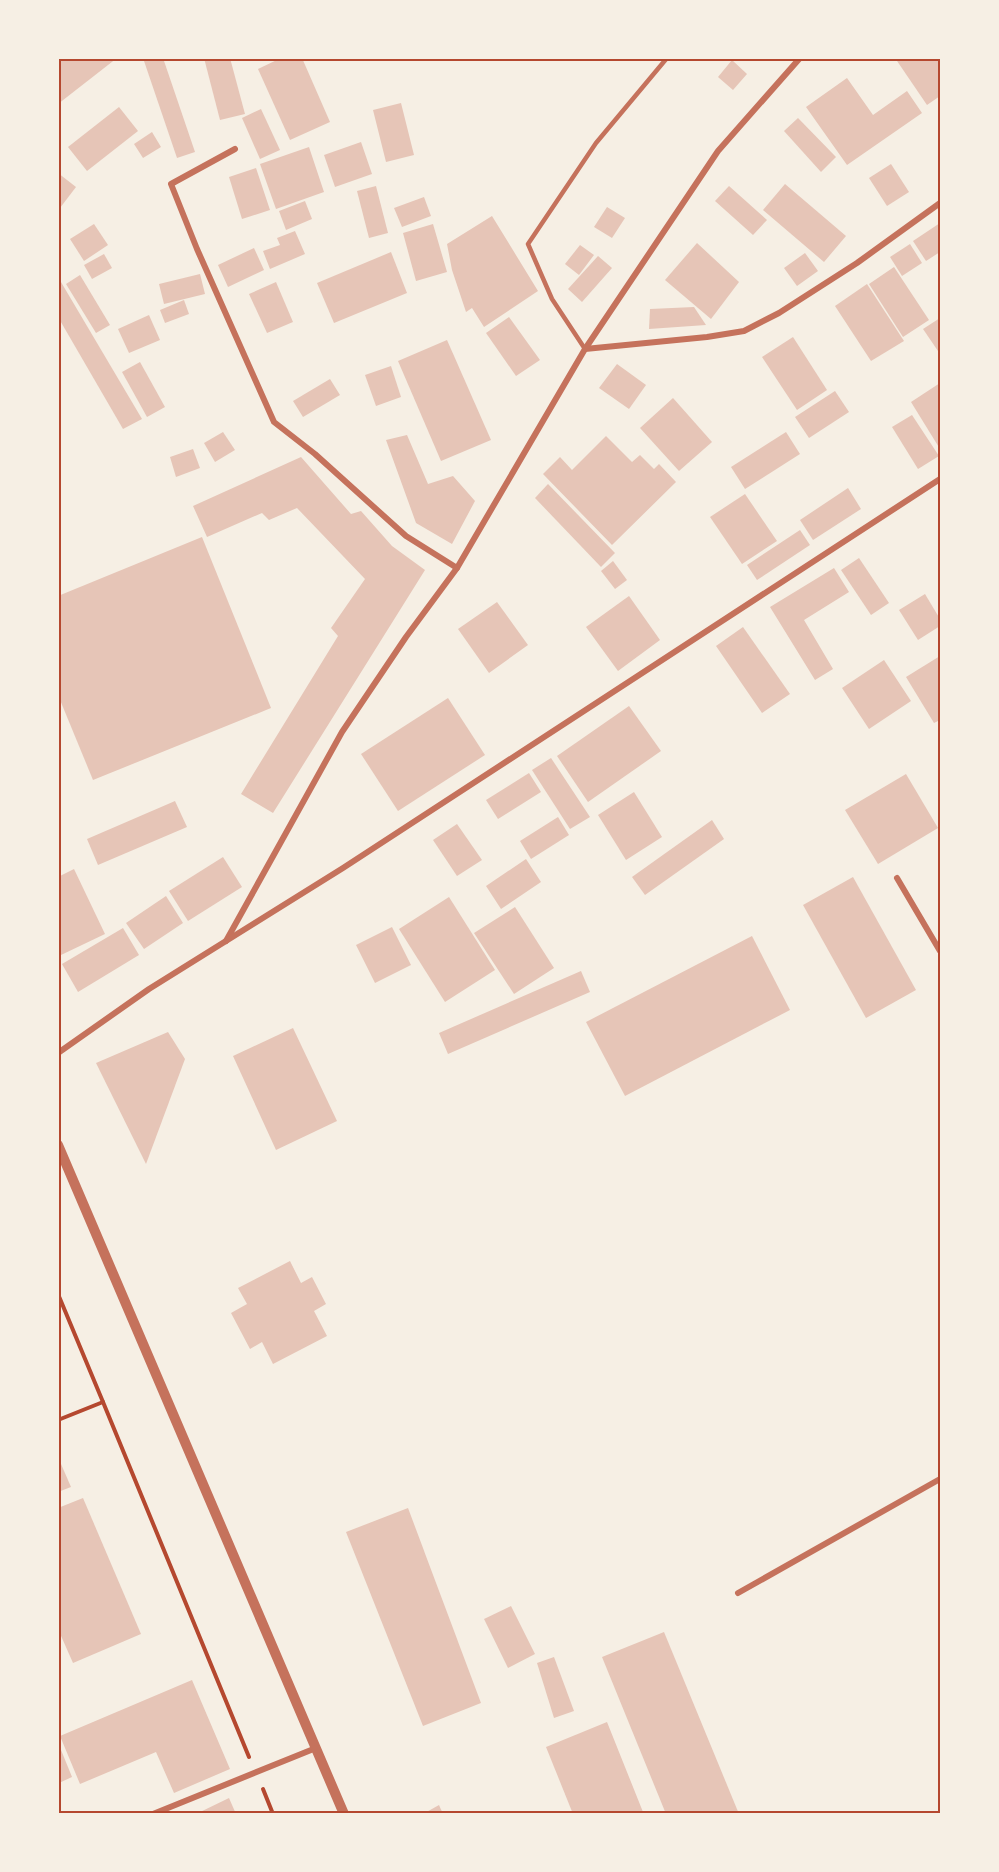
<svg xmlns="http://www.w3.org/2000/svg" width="999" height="1872" viewBox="0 0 999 1872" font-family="Montserrat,sans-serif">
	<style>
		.building { fill: #e6c5b7 }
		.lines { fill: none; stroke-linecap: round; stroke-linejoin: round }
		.path { stroke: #b5482f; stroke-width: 4 }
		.service { stroke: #c5725c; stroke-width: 4.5 }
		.minor { stroke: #c5725c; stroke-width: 6 }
		.tertiary { stroke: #c5725c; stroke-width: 10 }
		.neatline { fill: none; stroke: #b5482f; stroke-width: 2 }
	</style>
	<rect width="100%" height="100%" fill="#f6efe4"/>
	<!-- building -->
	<g class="building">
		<polygon points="58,58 117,58 58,104"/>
		<polygon points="143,58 163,58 195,152 177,158"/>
		<polygon points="204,58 230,58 245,114 220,120"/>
		<polygon points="281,58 302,58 330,122 290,140 258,69"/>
		<polygon points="895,58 940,58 940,96 927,105"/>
		<polygon points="732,60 747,74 733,90 718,77"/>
		<polygon points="847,78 873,115 907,91 922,113 847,165 806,107"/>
		<polygon points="401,103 414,155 386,162 373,110"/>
		<polygon points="119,107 138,131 87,171 68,147"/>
		<polygon points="261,109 280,150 260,159 242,118"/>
		<polygon points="798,118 836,157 821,172 784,131"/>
		<polygon points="152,132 161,147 143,158 134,144"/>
		<polygon points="361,142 372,174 335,187 324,155"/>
		<polygon points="309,147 324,192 276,209 260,164"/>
		<polygon points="891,164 909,192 887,206 869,178"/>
		<polygon points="256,168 270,210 242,219 229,177"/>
		<polygon points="58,173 76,187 60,208 58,207"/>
		<polygon points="785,184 846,236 824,262 763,210"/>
		<polygon points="376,186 388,233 369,238 357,191"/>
		<polygon points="729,186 767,220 753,235 715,201"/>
		<polygon points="424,197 431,216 402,227 394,208"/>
		<polygon points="305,201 312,219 286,230 279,211"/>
		<polygon points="607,207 625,218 612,238 594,227"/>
		<polygon points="492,216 538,291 484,327 472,308 466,312 452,270 447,244"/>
		<polygon points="940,223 940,252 926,261 913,241"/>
		<polygon points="94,224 108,245 84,261 70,239"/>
		<polygon points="433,224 447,272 416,281 403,233"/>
		<polygon points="295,231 305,254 270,269 263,251 280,245 277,238"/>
		<polygon points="697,243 739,282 711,319 665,280"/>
		<polygon points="910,244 922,263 902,276 890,257"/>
		<polygon points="580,245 594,255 579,275 565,264"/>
		<polygon points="254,248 264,270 228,287 218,265"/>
		<polygon points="391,252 407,293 334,323 317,283"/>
		<polygon points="805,253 818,271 797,286 784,268"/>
		<polygon points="104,254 112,268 92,279 84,265"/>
		<polygon points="598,256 612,268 582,302 568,289"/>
		<polygon points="894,267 929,320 903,337 869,284"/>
		<polygon points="200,274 205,294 164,304 159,284"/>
		<polygon points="80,275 110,325 96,333 66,284"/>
		<polygon points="58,277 142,419 123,429 58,317"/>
		<polygon points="276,282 293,322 267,333 249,294"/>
		<polygon points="867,284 904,341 871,361 835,306"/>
		<polygon points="184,300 189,314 165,323 160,310"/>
		<polygon points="694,307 706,325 649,329 650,309"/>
		<polygon points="149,315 160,340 129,353 118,329"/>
		<polygon points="509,317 540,360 516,376 486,333"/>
		<polygon points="940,318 940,349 938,351 923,329"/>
		<polygon points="793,337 827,390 797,410 762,357"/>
		<polygon points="447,340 491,440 441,461 398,361"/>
		<polygon points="140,362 165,407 147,417 122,372"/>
		<polygon points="617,364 646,385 629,409 599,388"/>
		<polygon points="391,366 401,397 376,406 365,375"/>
		<polygon points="330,379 340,395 303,417 293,401"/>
		<polygon points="940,383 940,449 911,402"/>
		<polygon points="835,391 849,412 809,438 795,417"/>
		<polygon points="673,398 712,442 679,471 640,428"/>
		<polygon points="912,415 939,456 918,469 892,427"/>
		<polygon points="223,432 235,450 215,462 204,443"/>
		<polygon points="786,432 800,454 745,489 731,467"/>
		<polygon points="407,435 428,484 453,476 475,501 452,544 416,523 386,440"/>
		<polygon points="606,436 632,462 640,455 654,469 659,464 676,482 612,545 543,474 560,457 572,470"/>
		<polygon points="193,449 200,468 176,477 170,457"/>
		<polygon points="301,457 351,514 361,511 392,546 425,570 273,813 241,794 338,636 331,628 365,579 297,508 269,520 262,513 207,537 193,506"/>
		<polygon points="548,484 615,553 601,567 535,498"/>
		<polygon points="848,488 861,509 813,540 800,520"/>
		<polygon points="745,494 777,541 742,564 710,517"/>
		<polygon points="800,530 810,545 757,580 747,565"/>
		<polygon points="202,537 271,708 93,780 58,695 58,596"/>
		<polygon points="859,558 889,603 871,615 841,570"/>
		<polygon points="613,561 627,580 615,589 601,571"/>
		<polygon points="834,568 849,592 804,620 833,669 815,680 770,607"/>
		<polygon points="925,594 940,619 940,626 918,640 899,610"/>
		<polygon points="629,596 660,640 618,671 586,627"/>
		<polygon points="497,602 528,645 489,673 458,629"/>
		<polygon points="743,627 790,694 762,713 716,646"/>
		<polygon points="940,656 940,720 934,723 906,677"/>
		<polygon points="884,660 911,701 869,729 842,688"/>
		<polygon points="448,698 485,755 398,811 361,754"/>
		<polygon points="629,706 661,751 588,802 557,756"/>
		<polygon points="551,758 590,817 570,829 532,770"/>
		<polygon points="529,773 541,792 498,819 486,800"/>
		<polygon points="906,774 938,828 878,864 845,810"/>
		<polygon points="634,792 662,837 626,860 598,815"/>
		<polygon points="175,801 187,827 98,865 87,839"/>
		<polygon points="558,817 569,835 531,859 520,841"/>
		<polygon points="712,820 724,839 645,895 632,877"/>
		<polygon points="457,824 482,860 457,876 433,840"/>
		<polygon points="223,857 242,887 188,921 169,891"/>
		<polygon points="526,859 541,882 501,909 486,886"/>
		<polygon points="74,869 105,934 61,955 58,950 58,877"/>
		<polygon points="853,877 916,990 866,1018 803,905"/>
		<polygon points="166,896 183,923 144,949 126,923"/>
		<polygon points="449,897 495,970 445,1002 399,929"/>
		<polygon points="515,907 554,968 514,994 474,933"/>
		<polygon points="392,927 411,965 375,983 356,945"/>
		<polygon points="123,928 139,955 78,992 62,964"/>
		<polygon points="752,936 790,1010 625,1096 586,1022"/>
		<polygon points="581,971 590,992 448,1054 439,1033"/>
		<polygon points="293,1028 337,1121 276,1150 233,1056"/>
		<polygon points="168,1032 185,1059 146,1164 96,1063"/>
		<polygon points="290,1261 301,1283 312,1277 326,1304 314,1311 327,1336 273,1364 262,1342 250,1349 231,1313 247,1304 238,1288"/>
		<polygon points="58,1457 71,1487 58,1492"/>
		<polygon points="83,1498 141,1634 73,1663 58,1629 58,1508"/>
		<polygon points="408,1508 481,1703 423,1726 346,1532"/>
		<polygon points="511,1606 535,1654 508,1668 484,1619"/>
		<polygon points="664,1632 739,1814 666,1814 602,1657"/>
		<polygon points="554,1657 574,1711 554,1718 537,1663"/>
		<polygon points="192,1680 230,1769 174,1793 156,1752 80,1784 60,1736"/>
		<polygon points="607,1722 643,1812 638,1814 573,1814 546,1747"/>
		<polygon points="59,1745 72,1777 59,1783"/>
		<polygon points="229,1798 236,1814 196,1814"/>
		<polygon points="439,1805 443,1814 423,1814"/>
	</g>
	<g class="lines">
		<!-- path -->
		<g class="path">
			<polyline points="58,1294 103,1402"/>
			<polyline points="58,1420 103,1402 249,1757"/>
			<polyline points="263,1789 273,1814"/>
		</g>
		<!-- service -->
		<polyline class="service" points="585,349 552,299 528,244 596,143 667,58"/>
		<!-- minor -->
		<g class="minor">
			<polyline points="235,149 171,184 197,249 274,422 315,454 406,536 457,568"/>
			<polyline points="585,349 707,337 744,331 779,313 857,263 940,203"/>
			<polyline points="897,878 940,951"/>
			<polyline points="226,941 342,732 406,637 457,568 585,349 718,151 800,58"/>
			<polyline points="58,1053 149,989 343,868 940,479"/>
			<polyline points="738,1593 940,1479"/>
			<polyline points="153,1814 316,1748"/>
		</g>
		<!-- tertiary -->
		<polyline class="tertiary" points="58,1145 344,1814"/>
	</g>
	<!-- border -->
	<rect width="999" height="1872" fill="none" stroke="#f6efe4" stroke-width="120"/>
	<rect x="60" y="60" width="879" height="1752" class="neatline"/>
</svg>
